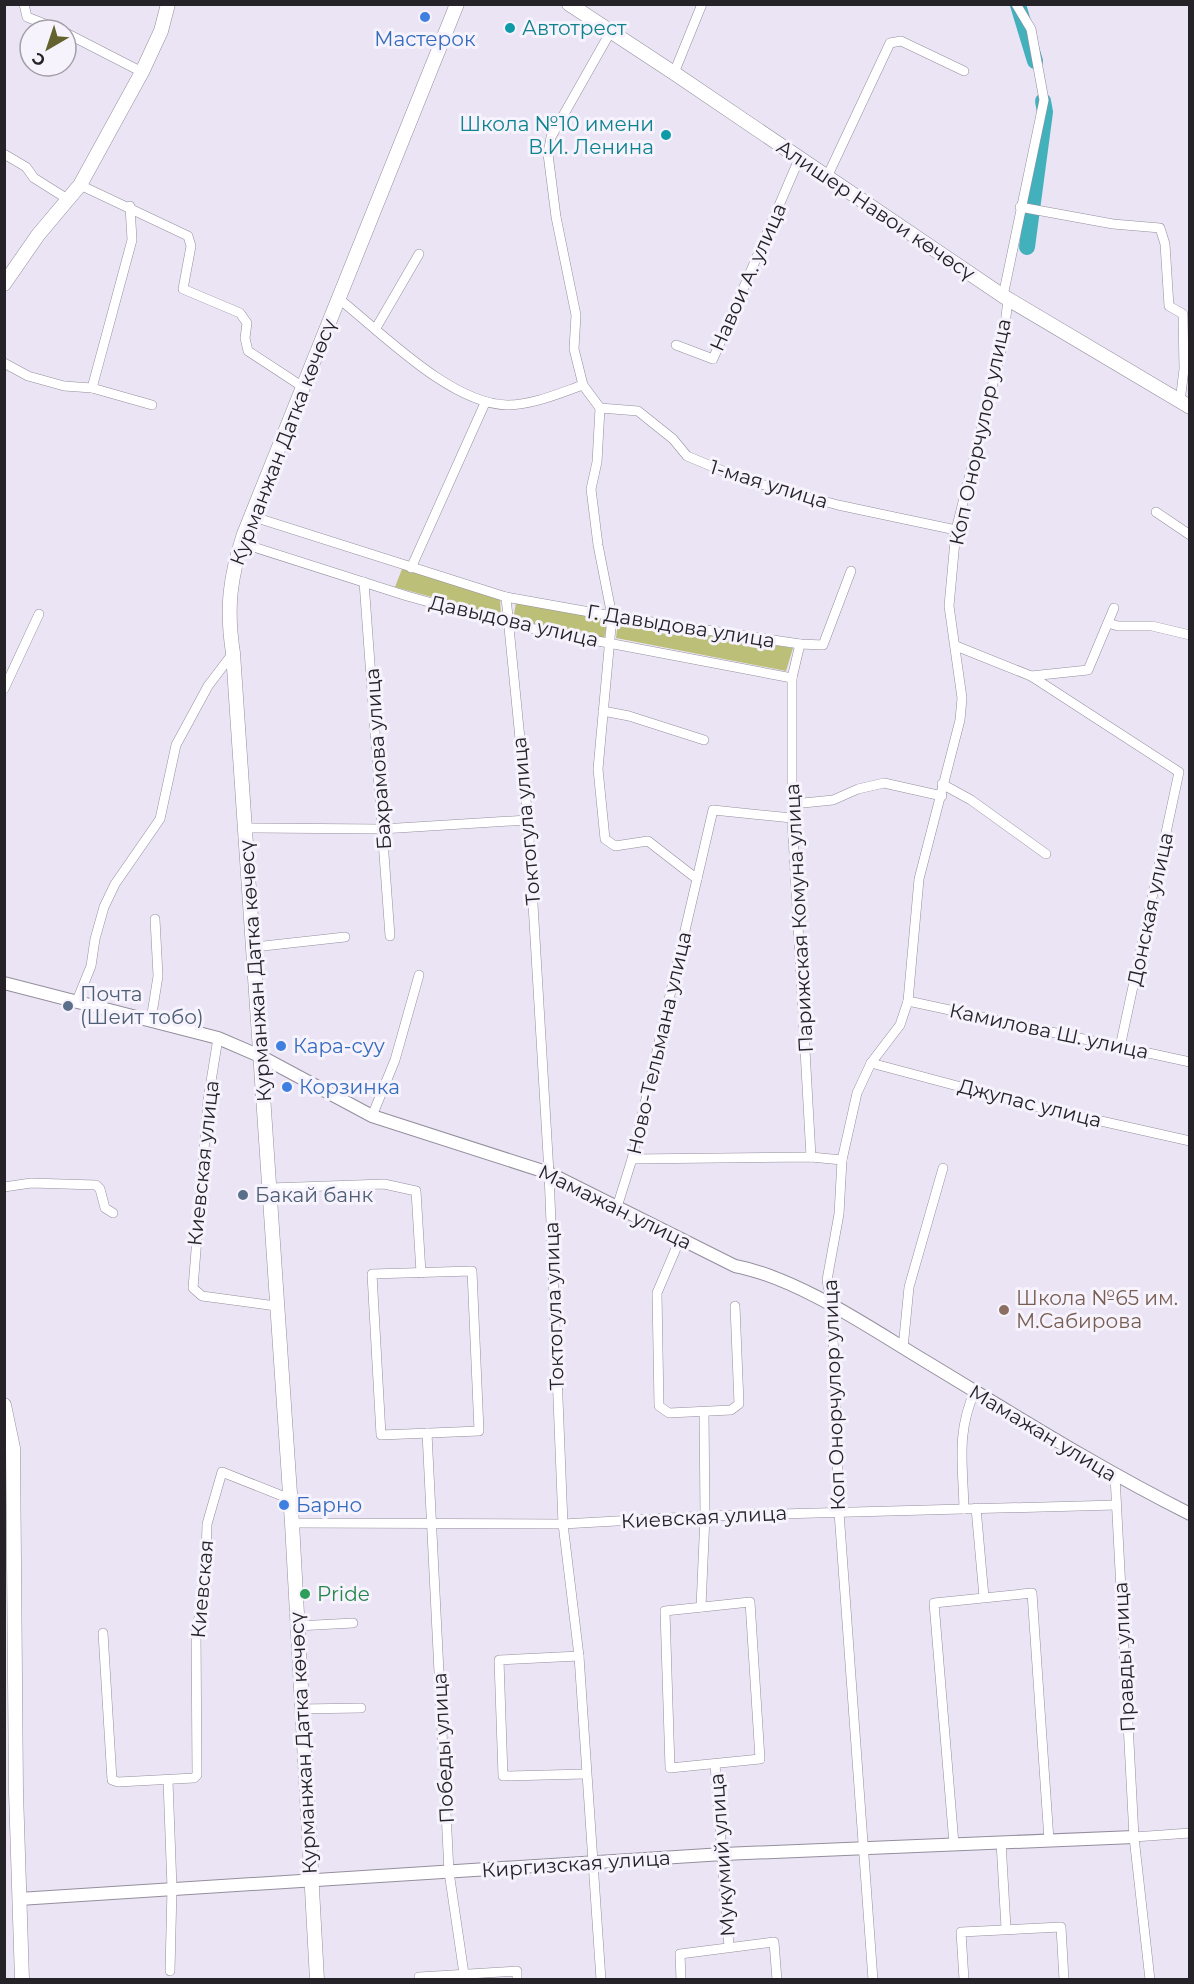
<svg xmlns="http://www.w3.org/2000/svg" width="1194" height="1984" viewBox="0 0 1194 1984" font-family="Montserrat,sans-serif">
	<style>
		.green { fill: #bbbf77 }
		.lines { fill: none; stroke-linecap: round; stroke-linejoin: round }
		.river { stroke: #43b1bc; stroke-width: 16 }
		.street-casing { stroke: #948e9d; stroke-width: 10 }
		.secondary-casing { stroke: #948e9d; stroke-width: 14 }
		.primary-casing { stroke: #948e9d; stroke-width: 15 }
		.street { stroke: #fff; stroke-width: 9 }
		.secondary { stroke: #fff; stroke-width: 12 }
		.primary { stroke: #fff; stroke-width: 14 }
		.shop-dot { fill: #3f7fe0; stroke: #f7f3fd; stroke-width: 2 }
		.culture-dot { fill: #0f9aa8; stroke: #f7f3fd; stroke-width: 2 }
		.service-dot { fill: #5c6f8a; stroke: #f7f3fd; stroke-width: 2 }
		.education-dot { fill: #8d6e63; stroke: #f7f3fd; stroke-width: 2 }
		.leisure-dot { fill: #2e9e5b; stroke: #f7f3fd; stroke-width: 2 }
		.labels { text-anchor: middle; dominant-baseline: central; stroke-width: 6; stroke-linejoin: round; paint-order: stroke }
		.culture-label { font-size: 20px; fill: #0d838f; stroke: #f7f3fd; text-anchor: start }
		.shop-label { font-size: 20px; fill: #366cbe; stroke: #f7f3fd; text-anchor: start }
		.street-label { font-size: 20px; fill: #252228; stroke: #f7f3fd }
		.service-label { font-size: 20px; fill: #4e5e75; stroke: #f7f3fd; text-anchor: start }
		.education-label { font-size: 20px; fill: #785e54; stroke: #f7f3fd; text-anchor: start }
		.leisure-label { font-size: 20px; fill: #27864d; stroke: #f7f3fd; text-anchor: start }
	</style>
	<rect width="100%" height="100%" fill="#ebe4f5"/>
	<!-- green -->
	<g class="green">
		<polygon points="402,569 500,598 501,616 395,587"/>
		<polygon points="516,603 608,619 604,639 513,620"/>
		<polygon points="618,622 793,648 786,671 616,638"/>
	</g>
	<g class="lines">
		<!-- river -->
		<g class="river">
			<polyline points="1018,5 1035,61"/>
			<polyline points="1027,247 1045,112 1043,101"/>
		</g>
		<defs>
			<g id="street">
				<polyline points="24,4 27,17 60,30"/>
				<polyline points="611,31 551,137 548,154 556,217 576,315 574,349 583,385 600,408 597,462 591,489 598,545 612,616 598,769 605,839 615,846 648,841 697,879"/>
				<polyline points="66,33 142,72"/>
				<polyline points="674,73 702,4"/>
				<polyline points="4,154 26,167 34,178 69,200"/>
				<polyline points="827,177 890,43 901,41 964,71"/>
				<polyline points="80,185 188,236 191,246 183,289 240,313 247,323 245,338 248,351 303,387"/>
				<polyline points="1020,207 1113,224 1160,228 1165,244 1169,306 1183,314 1184,369 1180,402"/>
				<polyline points="1003,296 1044,100 1031,29 1016,4"/>
				<path d="M338 298C382 333 451 404 507 405 533 405 560 393 583 385"/>
				<polyline points="376,328 419,254"/>
				<polyline points="676,345 713,359 799,159"/>
				<polyline points="4,363 28,376 64,386 92,388 152,405"/>
				<polyline points="92,388 132,240 130,206"/>
				<polyline points="600,408 638,411 673,439 687,456 742,479 838,505 956,530"/>
				<polyline points="1156,512 1190,535"/>
				<polyline points="251,516 506,597 612,616 800,644 823,645 851,571"/>
				<polyline points="241,543 407,596 508,624 792,678"/>
				<polyline points="411,568 485,403"/>
				<polyline points="364,582 390,936"/>
				<polyline points="506,597 528,820 549,1173 563,1524 579,1656 601,1980"/>
				<polyline points="1108,623 1118,626 1152,626 1190,635"/>
				<polyline points="800,644 792,678 792,818 811,1157"/>
				<polyline points="956,646 1031,676 1088,670 1114,608"/>
				<polyline points="1031,676 1179,772 1120,1047"/>
				<polyline points="4,689 39,614"/>
				<polyline points="603,711 629,716 704,740"/>
				<polyline points="942,784 971,800 1046,854"/>
				<polyline points="793,804 833,800 858,789 884,783 942,796"/>
				<polyline points="244,828 382,829 528,820"/>
				<polyline points="254,947 345,937"/>
				<polyline points="908,1001 1190,1062"/>
				<polyline points="76,1003 91,966 95,939 104,907 115,884 160,819 176,745 208,686 233,653"/>
				<polyline points="151,1020 158,976 155,919"/>
				<polyline points="218,1038 208,1100 193,1288 202,1296 276,1306"/>
				<polyline points="871,1063 1025,1104 1190,1141"/>
				<polyline points="372,1116 395,1060 419,975"/>
				<polyline points="632,1159 811,1157 842,1160"/>
				<polyline points="4,1187 31,1183 96,1185 100,1189 105,1208 113,1213"/>
				<polyline points="270,1188 384,1184 416,1191 421,1273"/>
				<polyline points="617,1207 632,1159 713,810 792,818"/>
				<polyline points="680,1239 657,1293 659,1406 669,1413 731,1410 739,1404 735,1306"/>
				<polygon points="472,1271 479,1431 381,1435 372,1274"/>
				<polyline points="903,1348 909,1287 943,1168"/>
				<polyline points="427,1433 449,1872 464,1974"/>
				<polyline points="1115,1476 1134,1837 1150,1980"/>
				<polyline points="976,1508 984,1597"/>
				<path d="M964 1509C963 1465 956 1432 975 1391"/>
				<polyline points="292,1523 563,1524 705,1516 1116,1505"/>
				<polygon points="750,1602 760,1759 670,1768 665,1611"/>
				<polyline points="701,1607 705,1516 704,1412"/>
				<polyline points="297,1626 353,1623"/>
				<polyline points="103,1633 112,1780 118,1782 194,1778 197,1775 196,1630 205,1593 207,1524 222,1472 290,1499"/>
				<polyline points="579,1656 499,1660 503,1776 585,1774"/>
				<polyline points="301,1709 361,1708"/>
				<polyline points="715,1764 729,1947"/>
				<polyline points="168,1781 172,1888 170,1971"/>
				<polyline points="1134,1837 1190,1833"/>
				<polyline points="1001,1842 1006,1928"/>
				<polyline points="954,1844 934,1603 1032,1593 1049,1840"/>
				<polyline points="419,1980 419,1977 517,1971 517,1980"/>
				<polyline points="681,1980 680,1954 774,1942 777,1980"/>
				<polyline points="873,1980 839,1512 832,1306 827,1280 839,1214 842,1160 857,1093 871,1063 900,1025 908,1001 919,879 960,720 962,698 949,606 956,530 1003,343 1008,299"/>
				<polyline points="964,1980 961,1932 1061,1927 1064,1980"/>
			</g>
			<g id="secondary">
				<path d="M4 983 218 1038 262 1057 372 1116 549 1173 735 1266C798 1278 870 1328 925 1361 1013 1414 1098 1468 1190 1514"/>
				<polyline points="19,1899 723,1854 1134,1837"/>
			</g>
			<g id="primary">
				<polyline points="569,4 674,73 1003,296 1190,407"/>
				<polyline points="4,284 38,235 80,185 142,72 161,31 168,4"/>
				<polyline points="4,1405 13,1448 16,1792 22,1980"/>
				<path d="M317 1980 292 1523 233 653C226 608 230 577 244 534L457 4"/>
			</g>
		</defs>
		<!-- street casing -->
		<use href="#street" class="street-casing"/>
		<!-- secondary casing -->
		<use href="#secondary" class="secondary-casing"/>
		<!-- primary casing -->
		<use href="#primary" class="primary-casing"/>
		<!-- street -->
		<use href="#street" class="street"/>
		<!-- secondary -->
		<use href="#secondary" class="secondary"/>
		<!-- primary -->
		<use href="#primary" class="primary"/>
	</g>
	<!-- markers -->
	<g class="shop-dot">
		<circle cx="425" cy="17" r="6"/>
		<circle cx="281" cy="1046" r="6"/>
		<circle cx="287" cy="1087" r="6"/>
		<circle cx="284" cy="1505" r="6"/>
	</g>
	<g class="culture-dot">
		<circle cx="510" cy="28" r="6"/>
		<circle cx="666" cy="135" r="6"/>
	</g>
	<g class="service-dot">
		<circle cx="68" cy="1006" r="6"/>
		<circle cx="243" cy="1195" r="6"/>
	</g>
	<circle class="education-dot" cx="1004" cy="1310" r="6"/>
	<circle class="leisure-dot" cx="305" cy="1594" r="6"/>
	<g class="labels">
		<!-- culture labels -->
		<g class="culture-label">
			<text x="522" y="28">Автотрест</text>
			<text x="654" y="124" text-anchor="end">Школа №10 имени<tspan x="654" dy="23">В.И. Ленина</tspan></text>
		</g>
		<!-- shop labels -->
		<g class="shop-label">
			<text x="425" y="39" text-anchor="middle">Мастерок</text>
			<text x="293" y="1046">Кара-суу</text>
			<text x="299" y="1087">Корзинка</text>
			<text x="296" y="1505">Барно</text>
		</g>
		<!-- street labels -->
		<g class="street-label">
			<text transform="translate(876 210) rotate(34)">Алишер Навои көчөсү</text>
			<text transform="translate(748 277) rotate(-66)">Навои А. улица</text>
			<text transform="translate(980 432) rotate(-78)">Коп Онорчулор улица</text>
			<text transform="translate(283 442) rotate(-69)">Курманжан Датка көчөсү</text>
			<text transform="translate(769 484) rotate(17)">1-мая улица</text>
			<text transform="translate(514 621) rotate(13)">Давыдова улица</text>
			<text transform="translate(681 626) rotate(9)">Г. Давыдова улица</text>
			<text transform="translate(378 759) rotate(-94)">Бахрамова улица</text>
			<text transform="translate(526 821) rotate(-95)">Токтогула улица</text>
			<text transform="translate(1150 909) rotate(-78)">Донская улица</text>
			<text transform="translate(799 918) rotate(-93)">Парижская Комуна улица</text>
			<text transform="translate(255 971) rotate(-94)">Курманжан Датка көчөсү</text>
			<text transform="translate(1049 1031) rotate(12)">Камилова Ш. улица</text>
			<text transform="translate(659 1043) rotate(-77)">Ново-Тельмана улица</text>
			<text transform="translate(1030 1103) rotate(14)">Джупас улица</text>
			<text transform="translate(203 1163) rotate(-84)">Киевская улица</text>
			<text transform="translate(615 1207) rotate(26)">Мамажан улица</text>
			<text transform="translate(554 1306) rotate(-92)">Токтогула улица</text>
			<text transform="translate(834 1395) rotate(-92)">Коп Онорчулор улица</text>
			<text transform="translate(1043 1433) rotate(31)">Мамажан улица</text>
			<text transform="translate(704 1517) rotate(-3)">Киевская улица</text>
			<text transform="translate(202 1589) rotate(-85)">Киевская</text>
			<text transform="translate(1124 1657) rotate(-93)">Правды улица</text>
			<text transform="translate(303 1743) rotate(-93)">Курманжан Датка көчөсү</text>
			<text transform="translate(443 1748) rotate(-93)">Победы улица</text>
			<text transform="translate(722 1855) rotate(-94)">Мукумий улица</text>
			<text transform="translate(576 1864) rotate(-4)">Киргизская улица</text>
		</g>
		<!-- service labels -->
		<g class="service-label">
			<text x="80" y="994">Почта<tspan x="80" dy="23">(Шеит тобо)</tspan></text>
			<text x="255" y="1195">Бакай банк</text>
		</g>
		<!-- education labels -->
		<g class="education-label">
			<text x="1016" y="1298">Школа №65 им.<tspan x="1016" dy="23">М.Сабирова</tspan></text>
		</g>
		<!-- leisure labels -->
		<g class="leisure-label">
			<text x="317" y="1594">Pride</text>
		</g>
	</g>
	<!-- border -->
	<rect width="1194" height="1984" fill="none" stroke="#252228" stroke-width="12"/>
	<!-- north arrow -->
	<g transform="translate(48 48) rotate(219)"><circle r="28" fill="#f7f3fd" stroke="#a39fa8" stroke-width="1.5"/>
	<path d="M0-4.5L10 22L0 15L-10 22Z" fill="#64622f"/>
	<text y="-9" font-size="16" font-weight="bold" text-anchor="middle" fill="#252228">С</text>
	</g>
</svg>
